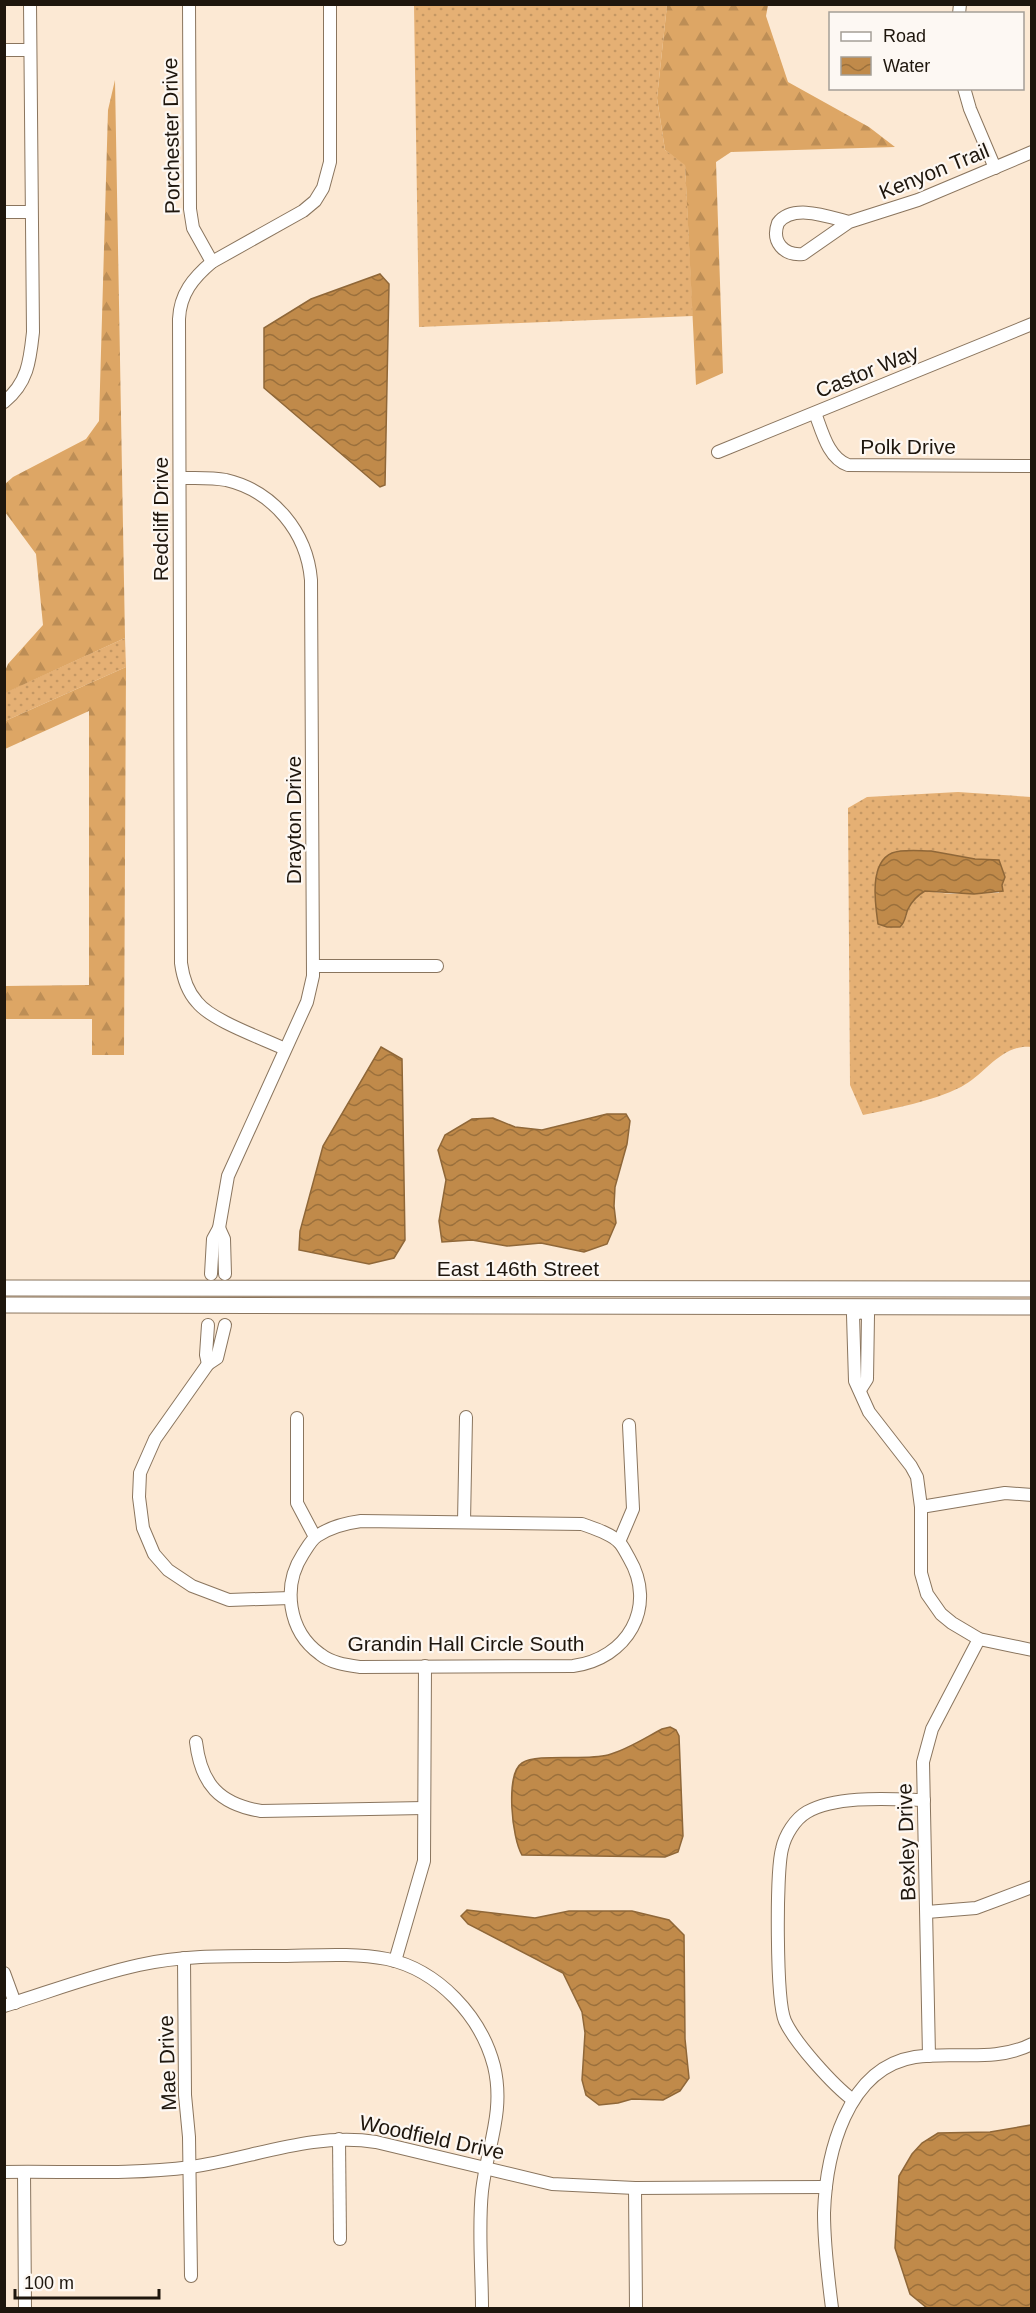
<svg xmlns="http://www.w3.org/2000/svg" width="1036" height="2313" viewBox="0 0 1036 2313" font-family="Arial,sans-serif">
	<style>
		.grass { fill: url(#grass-dots); fill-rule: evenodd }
		.forest { fill: url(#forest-firs) }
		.water { fill: url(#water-waves); stroke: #8f6738; stroke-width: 1.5 }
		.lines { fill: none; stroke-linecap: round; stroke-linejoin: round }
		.minor-casing { stroke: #8a755e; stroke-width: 14 }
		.major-casing { stroke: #8a755e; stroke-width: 17 }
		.minor { stroke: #fff; stroke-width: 12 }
		.major { stroke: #fff; stroke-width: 15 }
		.labels { text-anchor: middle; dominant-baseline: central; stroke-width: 4.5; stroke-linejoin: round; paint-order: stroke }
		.street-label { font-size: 21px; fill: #1e160d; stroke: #fdf8f3 }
	</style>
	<defs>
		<pattern id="grass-dots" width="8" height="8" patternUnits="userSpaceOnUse" patternTransform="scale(1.5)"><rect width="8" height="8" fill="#e5b074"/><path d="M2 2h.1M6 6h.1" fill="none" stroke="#c49763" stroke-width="1.8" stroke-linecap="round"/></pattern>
		<pattern id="forest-firs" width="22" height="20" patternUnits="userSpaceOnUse" patternTransform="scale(1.5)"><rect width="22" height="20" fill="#dda665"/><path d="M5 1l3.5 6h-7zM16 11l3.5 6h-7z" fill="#bd8e56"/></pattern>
		<pattern id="water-waves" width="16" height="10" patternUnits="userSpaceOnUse" patternTransform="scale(1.5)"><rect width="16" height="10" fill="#c08a4a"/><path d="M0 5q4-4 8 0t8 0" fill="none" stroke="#9b703c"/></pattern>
	</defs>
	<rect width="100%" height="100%" fill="#fce9d4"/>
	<!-- grass -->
	<g class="grass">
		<polygon points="414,5 667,5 657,98 665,150 685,164 693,316 419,327"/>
		<polygon points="125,638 126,667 5,721 4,693"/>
		<path d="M958 792 1031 797V1047C1001 1044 985 1075 961 1087 931 1102 895 1108 863 1115L850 1085 848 808 867 797ZM931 851 975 859 999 860 1005 877 999 893 951 894 925 891C915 898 907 906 906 918L887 927 878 924 876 873Z"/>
	</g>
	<!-- forest -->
	<g class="forest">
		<polygon points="667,5 768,5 766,16 788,82 869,127 895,147 731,152 716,162 723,373 696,385 685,165 665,150 657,98"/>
		<polygon points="115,80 125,638 5,693 5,671 8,664 43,625 36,554 5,512 5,484 13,477 86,439 99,421 108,110"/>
		<polygon points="126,667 124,1055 92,1055 92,1019 4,1019 5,986 89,985 89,711 5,749 5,721"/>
	</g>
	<!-- water -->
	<g class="water">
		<polygon points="380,274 389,284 385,485 380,487 264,388 264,328 311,299"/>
		<path d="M931 851 975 859 999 860 1005 877 1002 885 1003 891 974 894 925 891C918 895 912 901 908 909 905 916 906 921 900 927H887L878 924C875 903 869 863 892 853 903 849 919 851 931 851Z"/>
		<polygon points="381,1047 402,1059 405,1240 394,1258 369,1264 299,1250 300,1231 323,1146"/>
		<polygon points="607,1114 626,1114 630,1121 627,1144 615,1187 614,1206 616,1223 607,1244 584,1252 541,1243 507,1246 472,1240 442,1242 439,1221 446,1180 438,1150 445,1135 472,1119 493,1118 515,1127 542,1130"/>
		<path d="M670 1727 676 1730 679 1736 683 1836 678 1852 665 1857 522 1855C512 1839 505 1774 522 1763 537 1753 586 1761 608 1755 627 1750 645 1738 662 1729Z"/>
		<polygon points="467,1910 535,1918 569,1911 632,1911 669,1920 684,1935 685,2039 689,2078 680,2091 663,2100 632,2099 618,2103 599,2105 586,2095 582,2080 585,2033 582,2012 563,1973 468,1924 461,1916"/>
		<polygon points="1031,2125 1031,2308 927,2308 910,2294 895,2248 899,2176 912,2154 922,2143 938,2133 990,2132"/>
	</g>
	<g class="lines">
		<defs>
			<g id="minor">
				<polyline points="189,4 190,209 193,228 212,262"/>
				<polyline points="959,14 960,4"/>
				<polyline points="4,50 30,50"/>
				<polyline points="964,88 970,109 995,168"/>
				<polyline points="4,212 31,212"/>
				<path d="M849 222C829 217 793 203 778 223 771 242 784 256 803 254L849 222 918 200 1032 152"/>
				<path d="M4 402C28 383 30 360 33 332L30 4"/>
				<path d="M815 413C822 431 828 458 848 465L1032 466"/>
				<polyline points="718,452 1032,324"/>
				<path d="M180 478C195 478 211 477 226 480 273 491 307 532 311 580L313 976 307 1002 228 1176 219 1228 213 1239 211 1274"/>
				<polyline points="313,966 437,966"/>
				<path d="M285 1049C262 1038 212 1021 197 1002 187 991 183 978 181 963L179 319C180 294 193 278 212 262L303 211 315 201 323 188 330 162V4"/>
				<polyline points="219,1228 224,1239 225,1274"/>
				<polyline points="861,1312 853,1315 855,1381 869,1412 911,1466 917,1477 921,1507 921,1573 927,1594 941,1614 952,1623 979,1639 1032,1650"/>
				<polyline points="208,1325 206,1355 208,1364 217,1358 225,1325"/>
				<polyline points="208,1364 155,1439 140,1473 139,1497 143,1528 154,1554 168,1570 192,1586 229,1600 290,1598"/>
				<polyline points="860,1390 867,1379 868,1315 861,1312"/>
				<polyline points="297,1418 297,1503 315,1537"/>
				<polyline points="921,1507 1005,1493 1032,1495"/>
				<path d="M361 1521 582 1524C593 1528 610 1533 619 1542 623 1546 626 1553 629 1558 658 1607 627 1659 573 1666L360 1667C346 1665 331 1663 320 1654 288 1631 282 1586 303 1554 307 1548 311 1540 317 1536 330 1527 346 1523 361 1521Z"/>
				<polyline points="464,1522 466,1417"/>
				<polyline points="619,1542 633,1509 629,1425"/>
				<path d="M196 1742C201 1784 219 1804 261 1811L424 1808"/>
				<polyline points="927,1912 976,1908 1032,1887"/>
				<polyline points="184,1958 185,2095 189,2137 191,2276"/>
				<polyline points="395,1961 424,1861 425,1666"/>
				<polyline points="4,1973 15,2003"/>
				<path d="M4 2006C49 1992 93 1975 139 1965 184 1955 228 1956 274 1956 311 1956 351 1952 387 1959 438 1970 481 2016 494 2066 505 2112 487 2147 482 2191 478 2229 482 2270 482 2308"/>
				<polyline points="929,2056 923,1762 932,1729 979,1639"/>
				<path d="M853 2100C833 2085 795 2043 785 2021 776 2001 776 1872 782 1849 785 1835 795 1819 807 1812 837 1795 890 1799 924 1800"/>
				<polyline points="339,2139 340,2239"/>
				<path d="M4 2172C66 2171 130 2175 191 2167 253 2158 313 2132 376 2142L552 2184 635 2188 826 2187"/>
				<polyline points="24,2172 25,2308"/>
				<polyline points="635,2188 636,2308"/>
				<path d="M832 2308C828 2277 824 2245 824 2213 826 2155 846 2068 915 2057 955 2051 994 2063 1032 2044"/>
			</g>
			<g id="major">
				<polyline points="4,1288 1032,1289"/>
				<polyline points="4,1305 1032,1307"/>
			</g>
		</defs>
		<!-- minor casing -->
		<use href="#minor" class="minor-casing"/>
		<!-- major casing -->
		<use href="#major" class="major-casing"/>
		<!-- minor -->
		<use href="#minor" class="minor"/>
		<!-- major -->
		<use href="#major" class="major"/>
	</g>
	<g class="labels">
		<!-- street labels -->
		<g class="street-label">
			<text transform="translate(171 136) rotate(-91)">Porchester Drive</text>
			<text transform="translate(934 171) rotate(-22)">Kenyon Trail</text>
			<text transform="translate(867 371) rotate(-22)">Castor Way</text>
			<text x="908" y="446">Polk Drive</text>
			<text transform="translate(160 519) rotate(-90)">Redcliff Drive</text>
			<text transform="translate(293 820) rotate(-90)">Drayton Drive</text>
			<text x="518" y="1268">East 146th Street</text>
			<text x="466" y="1643">Grandin Hall Circle South</text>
			<text transform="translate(906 1842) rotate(-92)">Bexley Drive</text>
			<text transform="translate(167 2063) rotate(-92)">Mae Drive</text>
			<text transform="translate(432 2137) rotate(12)">Woodfield Drive</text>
		</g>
	</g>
	<!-- border -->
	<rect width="1036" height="2313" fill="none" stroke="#1e160d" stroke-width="12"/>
	<!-- legend -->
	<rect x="829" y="12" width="195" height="78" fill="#fdf8f3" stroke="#a49e97" stroke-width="1.5"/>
	<rect x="841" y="32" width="30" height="9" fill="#ffffff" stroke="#a49e97" stroke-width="1.5"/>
	<text x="883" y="42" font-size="18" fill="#1e160d">Road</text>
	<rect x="841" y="57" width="30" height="18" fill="url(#water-waves)" stroke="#a49e97" stroke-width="1.5"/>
	<text x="883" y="72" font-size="18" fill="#1e160d">Water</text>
	<!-- scale -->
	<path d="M15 2289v9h144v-9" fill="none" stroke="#1e160d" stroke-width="3"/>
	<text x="24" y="2289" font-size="18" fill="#1e160d" stroke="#fdf8f3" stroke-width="4.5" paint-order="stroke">100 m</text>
</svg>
